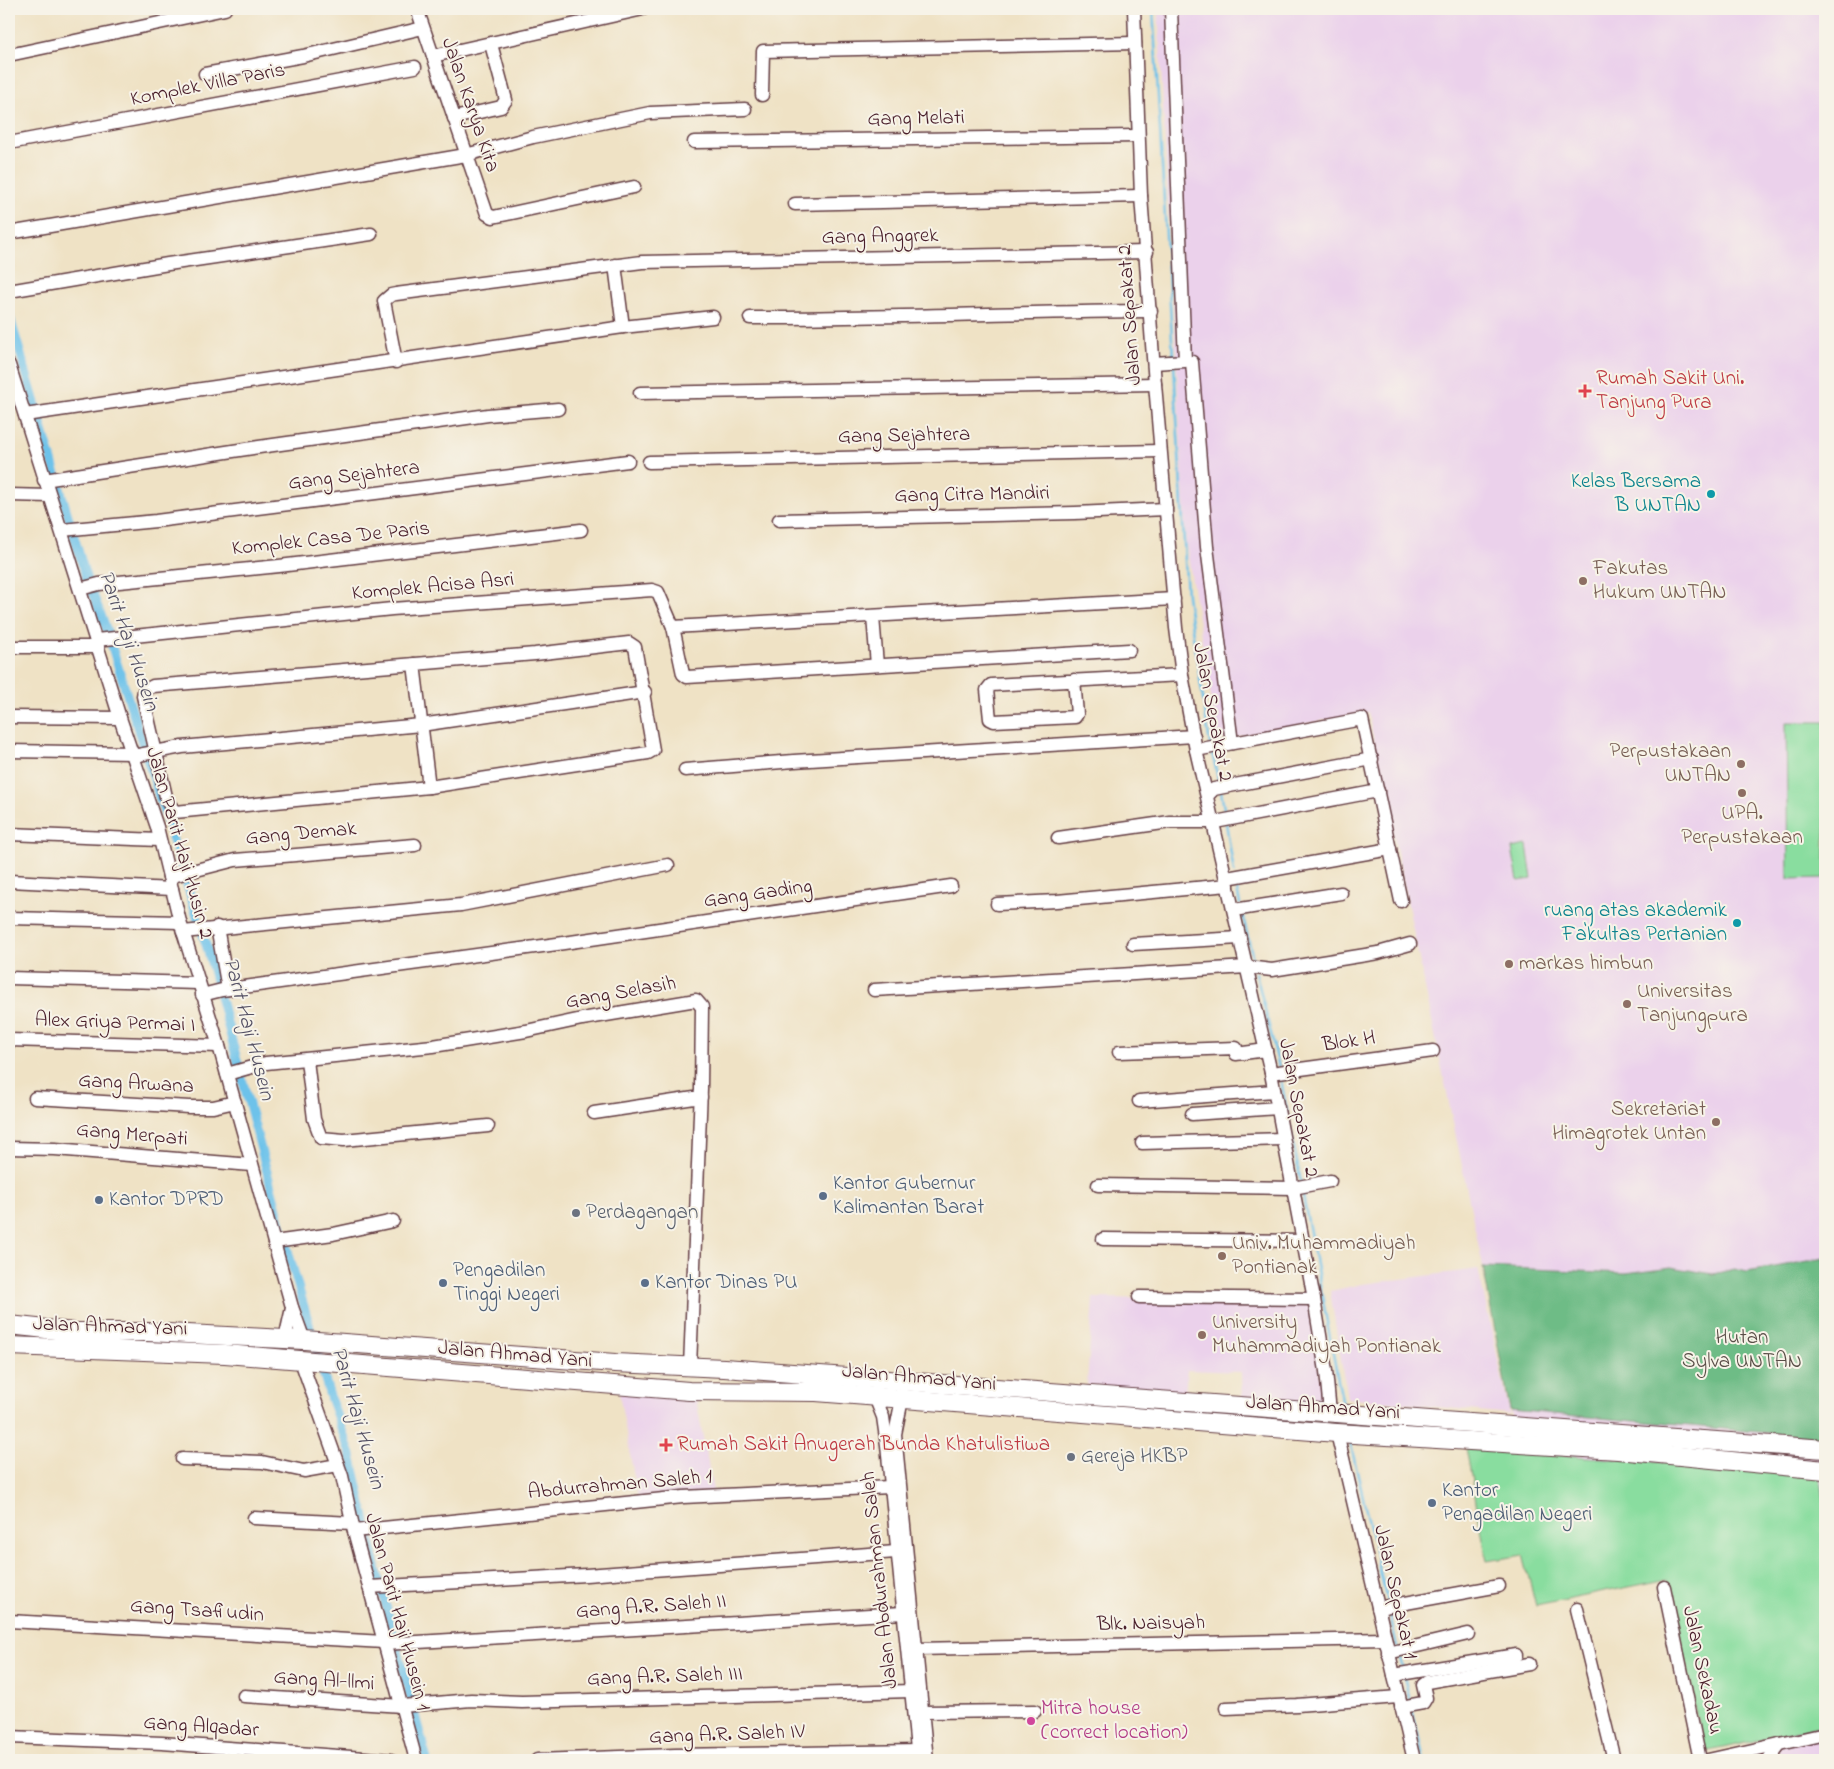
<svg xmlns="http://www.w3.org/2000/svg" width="1834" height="1769" viewBox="0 0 1834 1769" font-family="'Indie Flower',sans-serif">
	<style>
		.built { fill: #ebd1eb }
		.green { fill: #89dd9f; stroke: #6a7e65 }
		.forest { fill: #6ebc86; stroke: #5c6e58 }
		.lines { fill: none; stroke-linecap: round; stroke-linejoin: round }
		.stream { stroke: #6dc2ea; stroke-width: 2.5 }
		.canal { stroke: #6dc2ea; stroke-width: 9 }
		.minor-casing { stroke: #633c42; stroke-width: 15 }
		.highway-casing { stroke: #633c42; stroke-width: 20 }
		.minor { stroke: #fff; stroke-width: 12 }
		.highway { stroke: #fff; stroke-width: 18 }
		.health-dot { fill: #e0444e; stroke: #f7f3e8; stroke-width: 2 }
		.culture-dot { fill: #0f9aa8; stroke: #f7f3e8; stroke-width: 2 }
		.education-dot { fill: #8d6e63; stroke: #f7f3e8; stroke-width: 2 }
		.service-dot { fill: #5c6f8a; stroke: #f7f3e8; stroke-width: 2 }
		.worship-dot { fill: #6b7280; stroke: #f7f3e8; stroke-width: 2 }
		.hotel-dot { fill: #d1479c; stroke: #f7f3e8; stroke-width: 2 }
		.labels { text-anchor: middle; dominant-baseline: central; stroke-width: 4; stroke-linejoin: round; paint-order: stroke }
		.street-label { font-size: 21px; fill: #4a1f2b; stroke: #f7f3e8 }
		.health-label { font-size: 21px; fill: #be3a42; stroke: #f7f3e8; text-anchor: start }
		.culture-label { font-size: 21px; fill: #0d838f; stroke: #f7f3e8; text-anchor: end }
		.education-label { font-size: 21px; fill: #785e54; stroke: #f7f3e8; text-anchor: start }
		.service-label { font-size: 21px; fill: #4e5e75; stroke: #f7f3e8; text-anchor: start }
		.worship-label { font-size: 21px; fill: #5b616d; stroke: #f7f3e8; text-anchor: start }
		.park-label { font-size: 21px; fill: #5a4e48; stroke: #f7f3e8 }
		.hotel-label { font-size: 21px; fill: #b23c85; stroke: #f7f3e8; text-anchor: start }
		.water-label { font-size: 22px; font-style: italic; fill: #545064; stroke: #f7f3e8 }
	</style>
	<rect width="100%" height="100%" fill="#f7f3e8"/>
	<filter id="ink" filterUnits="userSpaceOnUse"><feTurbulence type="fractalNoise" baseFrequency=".02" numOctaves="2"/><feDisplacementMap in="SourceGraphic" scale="10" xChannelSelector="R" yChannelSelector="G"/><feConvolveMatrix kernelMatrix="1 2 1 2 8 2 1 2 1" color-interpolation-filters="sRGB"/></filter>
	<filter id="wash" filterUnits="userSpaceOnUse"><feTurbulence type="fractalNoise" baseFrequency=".0096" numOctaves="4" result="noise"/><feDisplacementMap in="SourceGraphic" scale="20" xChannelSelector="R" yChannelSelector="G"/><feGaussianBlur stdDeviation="1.12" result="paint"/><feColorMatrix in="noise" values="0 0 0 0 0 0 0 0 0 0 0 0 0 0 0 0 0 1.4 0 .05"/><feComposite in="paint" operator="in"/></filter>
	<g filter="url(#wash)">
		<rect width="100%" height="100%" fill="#efe2c5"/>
		<!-- built -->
		<g class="built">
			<polygon points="1158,9 1825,9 1825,1760 1781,1760 1775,1737 1705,1752 1668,1579 1536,1606 1505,1451 1512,1416 1483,1267 1368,712 1218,740 1186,544"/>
			<polygon points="1478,1269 1510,1414 1347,1398 1330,1291 1363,1284"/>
			<polygon points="1093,1298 1309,1301 1324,1404 1242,1401 1241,1372 1187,1370 1185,1395 1087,1385"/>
			<polygon points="619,1393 695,1394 714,1496 638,1499"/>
		</g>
		<!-- green -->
		<g class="green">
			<polygon points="1786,722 1825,722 1825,878 1788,879"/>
			<polygon points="1527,845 1532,879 1518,881 1512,848"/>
			<polygon points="1466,1448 1819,1474 1825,1512 1825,1725 1705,1752 1668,1579 1536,1606 1523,1555 1487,1561"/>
		</g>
		<!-- forest -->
		<polygon class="forest" points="1825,1258 1825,1438 1510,1410 1483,1267 1626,1273 1671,1267 1713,1274 1735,1269 1747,1272"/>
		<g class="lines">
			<!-- stream -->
			<g class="stream">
				<polyline points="1153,9 1173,357"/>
				<polyline points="1174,365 1187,596 1210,744"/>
				<polyline points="1212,752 1219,783"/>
				<polyline points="1221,791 1225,815"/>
				<polyline points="1226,823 1234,872"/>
				<polyline points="1235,880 1240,904"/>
				<polyline points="1242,912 1254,963"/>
				<polyline points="1256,973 1279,1067"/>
				<polyline points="1280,1075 1301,1182"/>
				<polyline points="1302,1190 1343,1406"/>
				<polyline points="1350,1441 1387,1601"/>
				<polyline points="1389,1609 1397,1647"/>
				<polyline points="1399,1655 1403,1669"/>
				<polyline points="1404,1677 1410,1701"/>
				<polyline points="1412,1709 1424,1760"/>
			</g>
			<!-- canal -->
			<polyline class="canal" points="9,314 86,577 105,625 208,951 290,1258 331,1400 351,1455 378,1576 427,1760"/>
		</g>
	</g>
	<g filter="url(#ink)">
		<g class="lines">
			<defs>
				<g id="minor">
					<polyline points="417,9 487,214 493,217 634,187"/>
					<polyline points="1134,9 1141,196 1155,384 1176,628 1182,675 1196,750 1271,1073 1314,1299 1326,1371 1330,1412"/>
					<polyline points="9,55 225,9"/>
					<polyline points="433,56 643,9"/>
					<polyline points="205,74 303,56 423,28"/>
					<polyline points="762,95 763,51 1135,43"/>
					<polyline points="454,118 501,107 506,100 491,44"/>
					<polyline points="694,142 1138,136"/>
					<polyline points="9,143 415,67"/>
					<polyline points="795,204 1141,196"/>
					<polyline points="9,233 466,155 533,137 650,113 745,109"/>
					<polyline points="615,265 623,327"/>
					<polyline points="9,291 168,264 371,234"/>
					<path d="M750 318C884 318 1017 312 1151 311"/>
					<polyline points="396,362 384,301 391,295 396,294 642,262 1147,252"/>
					<polyline points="1192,362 1207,547 1232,743"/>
					<polyline points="1154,363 1185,361 1171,9"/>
					<polyline points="9,365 120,718 157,827 180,922 219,1046 292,1307 304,1340"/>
					<polyline points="640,393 1155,384"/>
					<polyline points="25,415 623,327 713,317"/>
					<polyline points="649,462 1160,451"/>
					<polyline points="44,480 259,447 488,415 558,409"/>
					<polyline points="9,495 50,496"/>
					<polyline points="779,520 1075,513 1166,509"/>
					<polyline points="62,530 156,521 628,461"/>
					<polyline points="80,589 99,584 279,566 581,530"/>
					<polyline points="873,617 877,665"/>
					<polyline points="673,627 1174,599"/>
					<polyline points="96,640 392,609 652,590 658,592 673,627 683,674 687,677 1129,650"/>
					<polygon points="629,643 635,647 653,750 648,753 429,787 175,812 167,801 143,696 144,691 153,686 535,654"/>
					<polyline points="9,647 98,647"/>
					<polyline points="414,664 429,787"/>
					<polyline points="1074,680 1077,714 1075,717 994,721 990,719 987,690 991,685 1182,675"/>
					<polyline points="9,717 120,718"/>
					<polyline points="1196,750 1362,719 1401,901"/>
					<polyline points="9,751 133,753"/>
					<polyline points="133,756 182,747 421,725 645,692"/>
					<polyline points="685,770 794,761 1194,736"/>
					<polyline points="1208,795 1214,789 1224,787 1372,759"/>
					<polyline points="9,834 159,840"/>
					<polyline points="1058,838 1170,822 1215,822 1378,791"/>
					<polyline points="169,877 235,860 415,845"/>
					<polyline points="1227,878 1390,849"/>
					<polyline points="9,881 172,889"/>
					<polyline points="997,904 1057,901 1228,885"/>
					<polyline points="1234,910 1341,893"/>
					<polyline points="9,918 180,922"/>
					<polyline points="217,927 228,989"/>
					<polyline points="183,932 461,905 668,865"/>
					<polyline points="1133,944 1240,938"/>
					<polyline points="9,978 199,983"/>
					<polyline points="874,990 1247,967 1272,970 1378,953 1410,944"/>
					<polyline points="202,995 222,990 557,944 951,886"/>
					<polyline points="9,1040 219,1046"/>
					<polyline points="1119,1052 1236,1048 1236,1054 1266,1050"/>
					<polyline points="307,1060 314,1119 321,1138 344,1140 488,1126"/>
					<polyline points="1271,1073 1433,1051"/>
					<polyline points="227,1074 266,1063 433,1046 526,1031 582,1019 696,1000 702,1007 701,1089 690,1367"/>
					<polyline points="35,1098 189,1107 213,1107 235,1102"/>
					<polyline points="1139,1101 1274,1091"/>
					<polyline points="594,1113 701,1097"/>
					<polyline points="1192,1114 1278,1108"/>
					<polyline points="1142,1143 1283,1139"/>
					<polyline points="9,1148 55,1149 252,1165"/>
					<polyline points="1098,1185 1293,1188 1330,1181"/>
					<polyline points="1103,1239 1303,1241"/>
					<polyline points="274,1242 333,1234 393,1221"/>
					<polyline points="1139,1297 1314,1299"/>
					<polyline points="285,1339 292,1308"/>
					<polyline points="301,1361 342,1476 354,1531 416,1760"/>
					<polyline points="875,1397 883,1417 887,1445 918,1760"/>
					<polyline points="902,1399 895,1434 927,1760"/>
					<polyline points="1337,1433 1414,1760"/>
					<polyline points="182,1459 262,1462 304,1471 338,1465"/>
					<polyline points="254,1518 352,1523"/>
					<polyline points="354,1531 683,1497 890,1487"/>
					<polyline points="369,1587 586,1575 896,1552"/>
					<polyline points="1664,1587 1700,1760"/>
					<polyline points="1378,1608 1499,1586"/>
					<polyline points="1577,1609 1614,1760"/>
					<polyline points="9,1621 384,1642"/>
					<polyline points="384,1644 903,1613"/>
					<polyline points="917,1649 1385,1639"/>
					<polyline points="1388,1653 1468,1634"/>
					<polyline points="1394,1675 1516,1655"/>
					<polyline points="244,1696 402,1706 471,1700 522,1702 911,1691"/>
					<polyline points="1401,1707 1423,1703 1426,1698 1423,1685 1427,1682 1529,1664"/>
					<polyline points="1226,1708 1297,1705 1398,1697"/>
					<polyline points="923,1712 1035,1711"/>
					<polyline points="9,1737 162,1743 391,1760"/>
					<polyline points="537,1760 675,1755 918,1751"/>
					<polyline points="1708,1760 1825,1734"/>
					<polyline points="1768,1760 1780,1744"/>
				</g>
				<g id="highway">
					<polyline points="9,1325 74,1332 148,1332 304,1340 615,1363 724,1368 1825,1449"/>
					<polyline points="9,1346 225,1354 689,1391 816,1392 1337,1433 1618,1450 1825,1470"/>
				</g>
			</defs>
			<!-- minor casing -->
			<use href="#minor" class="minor-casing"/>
			<!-- highway casing -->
			<use href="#highway" class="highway-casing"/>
			<!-- minor -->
			<use href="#minor" class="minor"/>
			<!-- highway -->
			<use href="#highway" class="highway"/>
		</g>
	</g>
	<!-- markers -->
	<g class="health-dot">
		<path d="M1582.5 383.5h5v5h5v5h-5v5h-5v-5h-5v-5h5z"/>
		<path d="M663.5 1437.5h5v5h5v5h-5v5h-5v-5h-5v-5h5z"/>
	</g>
	<g class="culture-dot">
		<circle cx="1711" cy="494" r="5"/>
		<circle cx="1737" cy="923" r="5"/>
	</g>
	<g class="education-dot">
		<circle cx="1583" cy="581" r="5"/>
		<circle cx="1741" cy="764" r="5"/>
		<circle cx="1742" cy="793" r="5"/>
		<circle cx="1509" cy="964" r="5"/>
		<circle cx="1627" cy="1004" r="5"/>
		<circle cx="1716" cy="1122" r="5"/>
		<circle cx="1222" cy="1256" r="5"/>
		<circle cx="1202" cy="1335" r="5"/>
	</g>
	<g class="service-dot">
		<circle cx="823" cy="1196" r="5"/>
		<circle cx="99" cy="1200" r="5"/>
		<circle cx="443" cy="1283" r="5"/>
		<circle cx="645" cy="1283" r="5"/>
		<circle cx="1432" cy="1503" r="5"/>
	</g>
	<g class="worship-dot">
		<circle cx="576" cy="1213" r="5"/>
		<circle cx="1071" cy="1457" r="5"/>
	</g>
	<circle class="hotel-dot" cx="1031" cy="1721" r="5"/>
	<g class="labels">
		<!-- street labels -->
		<g class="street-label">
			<text transform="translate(208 85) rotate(-11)">Komplek Villa Paris</text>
			<text transform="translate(470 105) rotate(71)">Jalan Karya Kita</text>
			<text transform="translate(916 119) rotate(-1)">Gang Melati</text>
			<text transform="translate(880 237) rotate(-1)">Gang Anggrek</text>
			<text transform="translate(1130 315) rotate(-94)">Jalan Sepakat 2</text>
			<text transform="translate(904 436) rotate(-1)">Gang Sejahtera</text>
			<text transform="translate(354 476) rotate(-7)">Gang Sejahtera</text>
			<text transform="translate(972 495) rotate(-1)">Gang Citra Mandiri</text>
			<text transform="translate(331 539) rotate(-6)">Komplek Casa De Paris</text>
			<text transform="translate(433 587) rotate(-5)">Komplek Acisa Asri</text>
			<text transform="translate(1212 712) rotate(79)">Jalan Sepakat 2</text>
			<text transform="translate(301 834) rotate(-5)">Gang Demak</text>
			<text transform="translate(179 843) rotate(74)">Jalan Parit Haji Husin 2</text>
			<text transform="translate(758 894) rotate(-8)">Gang Gading</text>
			<text transform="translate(621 993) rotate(-10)">Gang Selasih</text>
			<text transform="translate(115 1023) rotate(2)">Alex Griya Permai I</text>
			<text transform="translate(1349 1042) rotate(-8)">Blok H</text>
			<text transform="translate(136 1084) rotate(3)">Gang Arwana</text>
			<text transform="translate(1298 1108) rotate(79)">Jalan Sepakat 2</text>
			<text transform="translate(132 1135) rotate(5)">Gang Merpati</text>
			<text transform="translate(110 1327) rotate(2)">Jalan Ahmad Yani</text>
			<text transform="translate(515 1355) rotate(5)">Jalan Ahmad Yani</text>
			<text transform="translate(919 1378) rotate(5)">Jalan Ahmad Yani</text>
			<text transform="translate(1323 1408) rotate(4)">Jalan Ahmad Yani</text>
			<text transform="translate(620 1485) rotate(-5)">Abdurrahman Saleh 1</text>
			<text transform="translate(880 1580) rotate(-96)">Jalan Abdurahman Saleh</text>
			<text transform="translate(1395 1592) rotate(77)">Jalan Sepakat 1</text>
			<text transform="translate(651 1607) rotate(-4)">Gang A.R. Saleh II</text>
			<text transform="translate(197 1611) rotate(4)">Gang Tsafiudin</text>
			<text transform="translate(397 1612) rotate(75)">Jalan Parit Haji Husein 1</text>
			<text transform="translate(1151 1624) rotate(-1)">Blk. Naisyah</text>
			<text transform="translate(1702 1670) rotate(78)">Jalan Sekadau</text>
			<text transform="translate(665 1677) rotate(-2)">Gang A.R. Saleh III</text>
			<text transform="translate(324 1681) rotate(4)">Gang Al-llmi</text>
			<text transform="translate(201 1727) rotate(4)">Gang Alqadar</text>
			<text transform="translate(727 1735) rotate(-2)">Gang A.R. Saleh IV</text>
		</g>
		<!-- health labels -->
		<g class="health-label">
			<text x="1596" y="379">Rumah Sakit Uni.<tspan x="1596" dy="24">Tanjung Pura</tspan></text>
			<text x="677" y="1445">Rumah Sakit Anugerah Bunda Khatulistiwa</text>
		</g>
		<!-- culture labels -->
		<g class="culture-label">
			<text x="1701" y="482">Kelas Bersama<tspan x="1701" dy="24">B UNTAN</tspan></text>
			<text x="1727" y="911">ruang atas akademik<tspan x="1727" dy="24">Fakultas Pertanian</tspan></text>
		</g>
		<!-- education labels -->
		<g class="education-label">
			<text x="1593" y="569">Fakutas<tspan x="1593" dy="24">Hukum UNTAN</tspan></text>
			<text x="1731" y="752" text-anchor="end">Perpustakaan<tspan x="1731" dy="24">UNTAN</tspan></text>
			<text x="1742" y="814" text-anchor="middle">UPA.<tspan x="1742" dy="24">Perpustakaan</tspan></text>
			<text x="1519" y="964">markas himbun</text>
			<text x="1637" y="992">Universitas<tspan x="1637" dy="24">Tanjungpura</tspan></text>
			<text x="1706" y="1110" text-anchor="end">Sekretariat<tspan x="1706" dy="24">Himagrotek Untan</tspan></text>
			<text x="1232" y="1244">Univ. Muhammadiyah<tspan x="1232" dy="24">Pontianak</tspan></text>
			<text x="1212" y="1323">University<tspan x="1212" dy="24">Muhammadiyah Pontianak</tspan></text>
		</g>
		<!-- service labels -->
		<g class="service-label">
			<text x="833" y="1184">Kantor Gubernur<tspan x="833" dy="24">Kalimantan Barat</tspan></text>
			<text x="109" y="1200">Kantor DPRD</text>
			<text x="453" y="1271">Pengadilan<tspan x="453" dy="24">Tinggi Negeri</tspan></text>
			<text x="655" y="1283">Kantor Dinas PU</text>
			<text x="1442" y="1491">Kantor<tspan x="1442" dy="24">Pengadilan Negeri</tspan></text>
		</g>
		<!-- worship labels -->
		<g class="worship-label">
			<text x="586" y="1213">Perdagangan</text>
			<text x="1081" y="1457">Gereja HKBP</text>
		</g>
		<!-- park labels -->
		<g class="park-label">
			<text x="1742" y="1338">Hutan<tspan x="1742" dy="24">Sylva UNTAN</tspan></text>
		</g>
		<!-- hotel labels -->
		<g class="hotel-label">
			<text x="1041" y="1709">Mitra house<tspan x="1041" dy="24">(correct location)</tspan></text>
		</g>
		<!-- water labels -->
		<g class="water-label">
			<text transform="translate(128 641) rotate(71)">Parit Haji Husein</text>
			<text transform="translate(248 1029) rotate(75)">Parit Haji Husein</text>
			<text transform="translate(357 1418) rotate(74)">Parit Haji Husein</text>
		</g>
	</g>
	<!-- margin -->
	<rect width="1834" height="1769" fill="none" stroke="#f7f3e8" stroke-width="30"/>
</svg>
